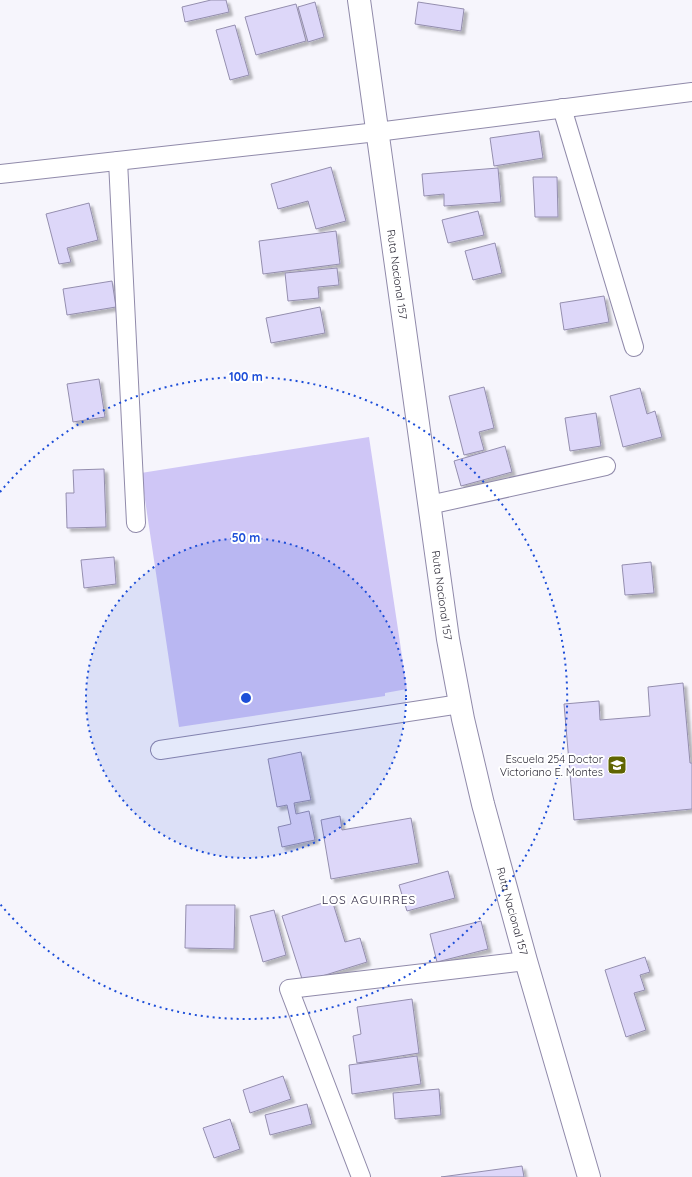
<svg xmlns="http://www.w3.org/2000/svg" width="692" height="1177" viewBox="0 0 692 1177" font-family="Quicksand,sans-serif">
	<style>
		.green { fill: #cfc6f6 }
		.building { fill: #ddd7f9; stroke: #948eae; filter: url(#shadow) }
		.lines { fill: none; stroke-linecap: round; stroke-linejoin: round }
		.street-casing { stroke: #908aaa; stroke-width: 20 }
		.highway-casing { stroke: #908aaa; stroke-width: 24 }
		.street { stroke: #fff; stroke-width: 18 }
		.highway { stroke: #fff; stroke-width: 22 }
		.ring { fill: none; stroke: #1d4ed8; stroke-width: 2; stroke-dasharray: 2 4 }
		.labels { text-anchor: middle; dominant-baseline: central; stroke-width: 4; stroke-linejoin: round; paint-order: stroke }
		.street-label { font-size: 11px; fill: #2d2b38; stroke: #fff }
		.poi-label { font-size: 11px; fill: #2d2b38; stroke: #fff; text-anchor: end }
		.neighbourhood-label { font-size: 12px; letter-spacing: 1px; fill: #322c47; stroke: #fff }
		.centre { fill: #1d4ed8; stroke: #fff; stroke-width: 2 }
		.ring-label { font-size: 12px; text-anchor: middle; font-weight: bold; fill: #1d4ed8; stroke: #fff; stroke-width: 4; stroke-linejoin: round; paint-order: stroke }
	</style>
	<defs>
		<filter id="shadow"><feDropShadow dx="3.5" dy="3.5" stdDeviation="1" flood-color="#0004"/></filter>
	</defs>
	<rect width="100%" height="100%" fill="#f6f5fc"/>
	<!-- green -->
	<polygon class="green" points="369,437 407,689 385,693 385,696 179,727 141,473"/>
	<!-- building -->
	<g class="building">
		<polygon points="211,0 226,0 229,12 185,22 182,7"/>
		<polygon points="315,2 324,37 308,42 298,7"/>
		<polygon points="418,2 464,9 461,31 415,24"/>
		<polygon points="296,4 306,41 256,55 245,17"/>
		<polygon points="235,25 249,75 230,80 216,30"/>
		<polygon points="539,131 543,158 494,166 490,138"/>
		<polygon points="331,167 346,221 316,229 308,201 278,209 271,184"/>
		<polygon points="498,168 501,202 444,206 444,194 424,196 422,174"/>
		<polygon points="533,177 557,177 558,217 535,217"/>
		<polygon points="89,203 98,240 67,248 71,262 59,264 46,214"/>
		<polygon points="478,211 484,235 448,243 442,220"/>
		<polygon points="336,231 340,264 263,274 259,241"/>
		<polygon points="495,243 502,273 473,280 465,251"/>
		<polygon points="337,268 339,285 318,287 319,298 288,301 285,273"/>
		<polygon points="112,281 116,307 67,315 63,289"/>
		<polygon points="604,296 609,322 564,330 560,303"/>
		<polygon points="320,307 325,333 271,343 266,318"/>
		<polygon points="99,379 105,417 73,422 67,384"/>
		<polygon points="484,387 494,428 479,432 484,450 464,455 449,396"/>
		<polygon points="640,388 647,414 655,411 662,437 623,447 610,396"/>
		<polygon points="596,413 601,446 570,451 565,418"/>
		<polygon points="505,446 512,472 461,486 454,461"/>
		<polygon points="104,469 106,527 67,528 66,493 74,493 73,470"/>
		<polygon points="114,557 116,584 84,588 81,560"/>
		<polygon points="651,562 654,593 625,595 622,565"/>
		<polygon points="683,683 690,763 692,763 692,809 574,820 564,704 599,701 600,720 650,716 648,687"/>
		<polygon points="301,752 311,800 294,803 296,814 309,811 315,840 282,847 278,827 291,824 287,805 277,807 268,759"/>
		<polygon points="340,816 342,830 411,818 419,863 331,879 321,820"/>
		<polygon points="448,871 455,898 407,911 399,885"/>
		<polygon points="332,900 345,942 360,938 367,962 303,982 282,916"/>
		<polygon points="186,905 235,905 234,949 185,948"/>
		<polygon points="274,910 286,955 263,962 250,916"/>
		<polygon points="481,921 488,949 437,962 430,934"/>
		<polygon points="645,957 650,972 640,975 645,990 634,993 646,1030 626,1037 605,970"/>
		<polygon points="412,999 419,1053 357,1063 353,1036 361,1034 357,1007"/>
		<polygon points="417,1056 421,1084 352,1094 349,1065"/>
		<polygon points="283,1076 291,1099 250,1113 243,1090"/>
		<polygon points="439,1089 441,1115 395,1119 393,1093"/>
		<polygon points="307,1104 312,1124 270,1135 265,1115"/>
		<polygon points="230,1119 240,1149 214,1158 203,1128"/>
		<polygon points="522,1166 524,1177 441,1177"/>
	</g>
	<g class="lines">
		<defs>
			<g id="street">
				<polyline points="562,108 634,347"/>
				<polyline points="118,161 136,523"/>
				<polyline points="0,174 377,132 692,92"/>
				<polyline points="429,505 606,466"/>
				<polyline points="160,750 460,704"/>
				<polyline points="361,1177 289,989 526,961"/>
			</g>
			<g id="highway">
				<path id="s1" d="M359 0 448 639 463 719 483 804 526 961 589 1177"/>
			</g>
		</defs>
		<!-- street casing -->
		<use href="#street" class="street-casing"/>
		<!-- highway casing -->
		<use href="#highway" class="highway-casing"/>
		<!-- street -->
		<use href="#street" class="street"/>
		<!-- highway -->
		<use href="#highway" class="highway"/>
	</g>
	<!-- distance rings -->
	<circle cx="246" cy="698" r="160" fill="#1d4ed8" fill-opacity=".12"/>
	<g class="ring">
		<circle cx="246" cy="698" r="160"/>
		<path d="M0 492A321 321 0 1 1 0 904"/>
	</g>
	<!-- icons -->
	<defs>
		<symbol id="school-square" viewBox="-11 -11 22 22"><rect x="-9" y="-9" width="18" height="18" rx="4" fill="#606501" stroke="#fff"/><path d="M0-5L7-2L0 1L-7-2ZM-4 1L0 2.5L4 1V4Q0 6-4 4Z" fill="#fff"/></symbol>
	</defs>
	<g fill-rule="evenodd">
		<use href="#school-square" x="606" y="754" width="22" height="22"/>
	</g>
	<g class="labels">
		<!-- street labels -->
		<g class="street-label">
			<text stroke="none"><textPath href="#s1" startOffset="277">Ruta Nacional 157</textPath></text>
			<text stroke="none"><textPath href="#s1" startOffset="601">Ruta Nacional 157</textPath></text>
			<text stroke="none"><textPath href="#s1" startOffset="925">Ruta Nacional 157</textPath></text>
		</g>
		<!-- poi labels -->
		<g class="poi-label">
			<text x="603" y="759">Escuela 254 Doctor<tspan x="603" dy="13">Victoriano E. Montes</tspan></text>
		</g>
		<!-- neighbourhood labels -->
		<g class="neighbourhood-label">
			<text x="369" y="899">LOS AGUIRRES</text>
		</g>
	</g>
	<circle cx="246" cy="698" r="6" class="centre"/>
	<g class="ring-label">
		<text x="246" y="381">100 m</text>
		<text x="246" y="542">50 m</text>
	</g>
</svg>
